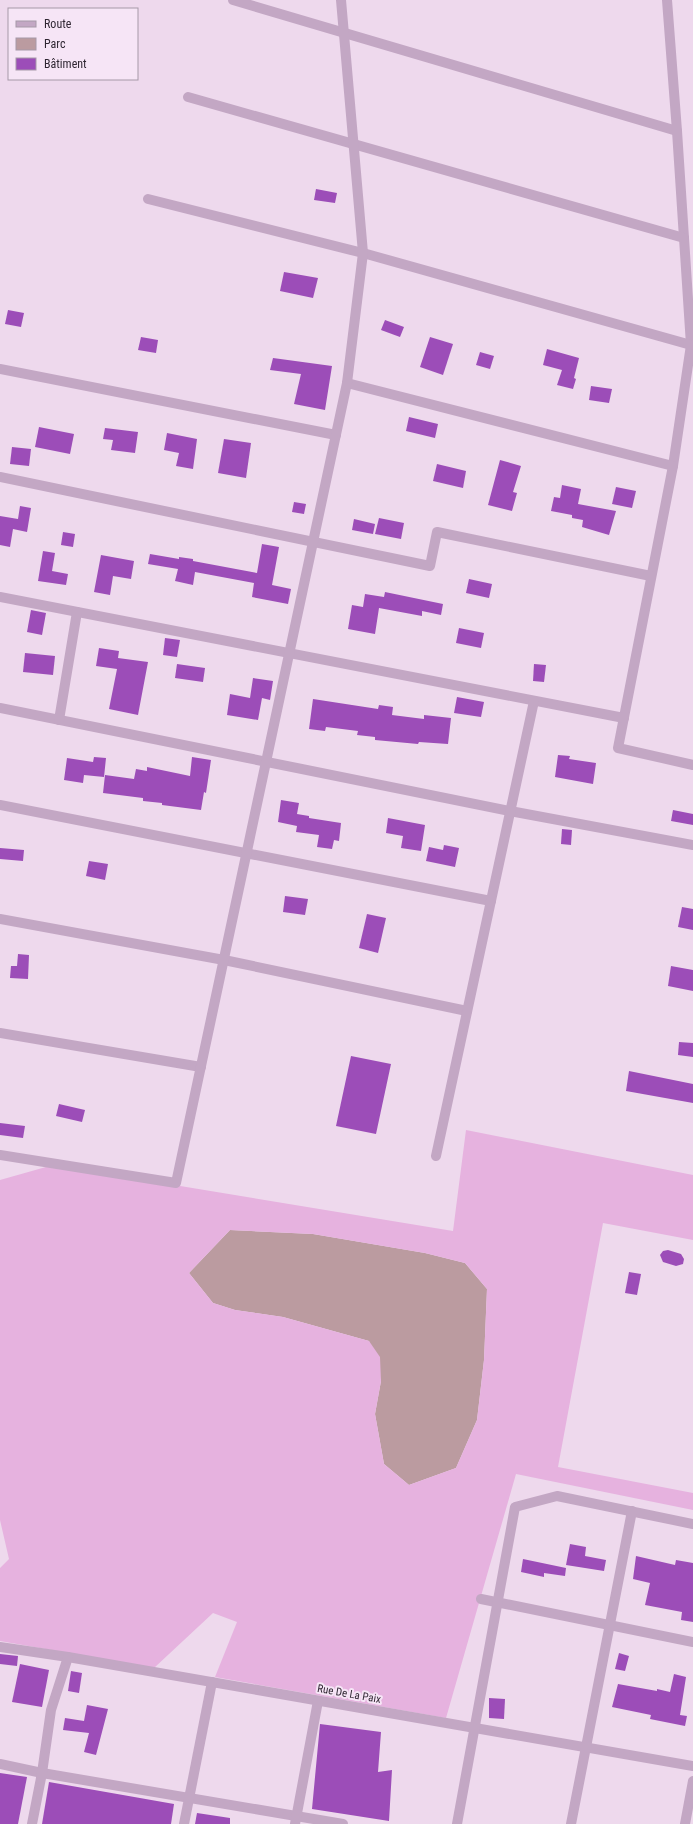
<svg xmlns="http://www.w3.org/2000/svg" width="693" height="1824" viewBox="0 0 693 1824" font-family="'Roboto Condensed',sans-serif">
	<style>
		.green { fill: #bb9ba0 }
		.sand { fill: #e6b2df; fill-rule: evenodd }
		.building { fill: #9c4db8 }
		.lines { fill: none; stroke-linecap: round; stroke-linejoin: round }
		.minor { stroke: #c3a7c4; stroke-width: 10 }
		.labels { text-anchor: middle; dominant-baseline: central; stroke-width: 4; stroke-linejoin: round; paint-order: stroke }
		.street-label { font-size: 11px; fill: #2f2632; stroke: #f6e5f6 }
	</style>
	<rect width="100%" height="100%" fill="#eed9ed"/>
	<!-- green -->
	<polygon class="green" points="230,1230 313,1234 425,1253 465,1263 487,1289 484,1360 477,1420 456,1468 409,1485 384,1464 375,1414 381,1381 369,1341 283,1317 235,1310 213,1303 189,1273"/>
	<!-- sand -->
	<path class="sand" d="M466 1130 693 1175V1240L603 1223 558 1467 693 1493V1510L516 1474 446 1718 215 1677 237 1622 213 1613 154 1668 0 1641V1568L9 1559 0 1520V1180L53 1165 453 1231ZM230 1230 313 1234 425 1253 465 1263 487 1289 484 1360 477 1420 456 1468 409 1485 384 1464 375 1414 381 1381 380 1357 369 1341 283 1317 235 1310 213 1303 189 1273Z"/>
	<!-- building -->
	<g class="building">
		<polygon points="316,189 337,193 335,203 314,200"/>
		<polygon points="284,272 318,278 313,298 280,291"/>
		<polygon points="8,310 24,313 21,327 5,324"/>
		<polygon points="385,320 404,327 400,337 381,330"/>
		<polygon points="141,337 158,340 156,353 138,350"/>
		<polygon points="430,337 453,344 443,375 420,367"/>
		<polygon points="547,349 579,358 574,378 576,379 573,389 557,385 562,370 543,365"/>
		<polygon points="480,352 494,356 490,369 476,365"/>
		<polygon points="273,358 332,366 325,410 294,404 301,374 270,370"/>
		<polygon points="591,386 612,389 609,403 589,400"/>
		<polygon points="409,417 438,424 435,438 406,431"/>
		<polygon points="39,427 74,434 70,454 35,447"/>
		<polygon points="105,428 138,432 135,453 111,450 113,440 103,439"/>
		<polygon points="167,433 197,439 193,469 176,466 179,453 164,450"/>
		<polygon points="224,439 251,443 246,478 218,473"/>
		<polygon points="12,447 31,449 29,466 10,464"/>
		<polygon points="500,460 521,466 513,492 517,493 512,511 488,505"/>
		<polygon points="437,464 466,471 463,488 433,481"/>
		<polygon points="562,485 581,489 578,504 616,511 609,535 582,527 583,520 572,518 572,515 551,511 554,497 560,498"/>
		<polygon points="616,487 636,491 632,508 612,504"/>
		<polygon points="294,502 306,504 304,514 292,512"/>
		<polygon points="20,506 31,508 27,532 13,529 10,547 0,545 0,516 18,519"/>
		<polygon points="379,518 404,523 401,539 375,534"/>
		<polygon points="354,519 375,524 373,534 352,530"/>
		<polygon points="63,532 75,534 73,547 61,545"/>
		<polygon points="262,544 279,547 272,585 291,589 288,604 252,597 254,583 195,572 193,585 175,581 178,569 148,564 150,554 179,559 179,557 193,559 193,561 257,573"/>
		<polygon points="43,551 55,553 52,571 68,574 66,585 38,581"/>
		<polygon points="101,555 134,561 131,579 113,576 110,595 94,592"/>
		<polygon points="469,579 492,584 489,598 466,593"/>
		<polygon points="385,592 443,604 441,615 422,611 422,616 379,608 375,634 348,629 352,605 363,607 365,594 384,597"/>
		<polygon points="31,610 46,613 42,635 27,632"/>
		<polygon points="459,628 484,633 481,648 456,643"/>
		<polygon points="165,638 180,640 177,657 163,655"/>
		<polygon points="99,648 119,651 118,658 148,662 138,715 109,709 117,669 96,666"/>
		<polygon points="25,653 55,656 53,675 23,672"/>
		<polygon points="177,664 205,668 203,682 175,678"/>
		<polygon points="534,664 546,665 544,682 533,681"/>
		<polygon points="253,678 273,681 270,700 262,698 258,720 227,715 230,694 250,698"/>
		<polygon points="457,697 484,702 481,717 454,713"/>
		<polygon points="313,699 378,709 379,705 393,707 392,715 424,719 424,715 451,718 448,744 419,742 418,744 375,740 375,737 357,735 358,731 326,727 325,731 309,729"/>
		<polygon points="558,755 570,756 569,759 596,763 593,784 555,777"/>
		<polygon points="94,757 106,758 104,777 84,775 83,783 64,780 67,758 93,762"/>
		<polygon points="192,757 211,760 206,793 204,792 201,810 162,805 162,803 143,801 143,798 103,793 105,775 134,779 136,769 147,771 147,767 190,776"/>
		<polygon points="281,800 299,803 297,814 309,816 309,818 341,823 339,841 334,840 332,849 317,847 319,835 296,832 297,826 278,822"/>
		<polygon points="673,810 693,814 693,825 671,821"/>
		<polygon points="388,818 425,825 421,851 401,848 403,836 386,833"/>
		<polygon points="562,829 572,830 571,845 561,844"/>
		<polygon points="444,845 459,848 455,867 426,861 429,847 443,850"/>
		<polygon points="0,848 24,850 23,861 0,859"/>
		<polygon points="89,861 108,864 105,880 86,876"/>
		<polygon points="285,896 308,899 305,915 283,912"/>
		<polygon points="682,907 693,909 693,930 678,927"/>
		<polygon points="367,914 386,918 378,953 359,948"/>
		<polygon points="18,954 29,955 28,979 10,978 11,966 17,966"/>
		<polygon points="671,966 693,970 693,991 668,986"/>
		<polygon points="679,1042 693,1043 693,1057 678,1055"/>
		<polygon points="351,1056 391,1064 376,1134 336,1126"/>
		<polygon points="629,1071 693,1084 693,1103 626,1091"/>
		<polygon points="59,1104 85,1110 82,1122 56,1116"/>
		<polygon points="0,1123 25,1126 23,1138 0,1135"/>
		<polygon points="668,1250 681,1254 684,1259 683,1264 676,1266 663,1262 660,1255 663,1251"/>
		<polygon points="629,1272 641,1274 637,1295 625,1293"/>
		<polygon points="570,1544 586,1547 585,1556 606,1560 604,1571 566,1565"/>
		<polygon points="636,1556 675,1565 676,1560 693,1563 693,1622 681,1620 682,1612 645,1605 650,1583 633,1579"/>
		<polygon points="523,1559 566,1568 565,1576 544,1573 544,1577 521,1572"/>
		<polygon points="619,1653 629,1656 625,1671 615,1669"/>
		<polygon points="0,1654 18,1656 17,1666 0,1664"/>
		<polygon points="20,1664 49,1670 42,1707 12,1702"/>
		<polygon points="71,1671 82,1673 79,1693 68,1691"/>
		<polygon points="674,1674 686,1677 680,1715 687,1716 685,1726 650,1719 651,1715 612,1707 618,1684 657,1691 657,1689 670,1692"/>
		<polygon points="489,1698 505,1699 504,1719 489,1718"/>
		<polygon points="87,1705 108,1709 96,1755 84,1752 89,1733 63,1730 65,1718 84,1721"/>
		<polygon points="320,1724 381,1732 378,1772 392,1770 389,1821 312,1809"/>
		<polygon points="0,1773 27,1777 18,1824 0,1824"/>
		<polygon points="49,1782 174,1804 171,1824 42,1824"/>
		<polygon points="197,1813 230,1818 230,1824 195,1824"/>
	</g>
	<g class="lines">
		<!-- minor -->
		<g class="minor">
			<polyline points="233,0 677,131"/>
			<polyline points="667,0 677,131 691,345 673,466 618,748 693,765"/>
			<polyline points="188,97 684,238"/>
			<polyline points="148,199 363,253 691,345"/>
			<polyline points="0,369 336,435"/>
			<polyline points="347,383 673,466"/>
			<polyline points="0,477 430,566 437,532 651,576"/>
			<polyline points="0,597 624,718"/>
			<polyline points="0,708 510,811 693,845"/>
			<polyline points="59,720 77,612"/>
			<polyline points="0,805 491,901"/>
			<polyline points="0,919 224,960 467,1011"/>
			<polyline points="0,1033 201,1067"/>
			<polyline points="0,1155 176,1183 347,383 363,253 341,0"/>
			<polyline points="436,1156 534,701"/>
			<polyline points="481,1599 693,1642"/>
			<polyline points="0,1647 68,1657 693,1766"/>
			<polyline points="0,1764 42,1773 343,1824"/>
			<polyline points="32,1824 42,1773 51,1710 68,1657"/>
			<polyline points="184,1824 212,1682"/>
			<polyline points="295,1824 318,1701"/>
			<polyline points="457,1824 515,1507 557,1496 693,1524"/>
			<polyline points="571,1824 632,1511"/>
			<polyline points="685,1824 693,1781"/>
		</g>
	</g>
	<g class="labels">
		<!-- street labels -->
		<g class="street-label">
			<text transform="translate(349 1694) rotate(10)">Rue De La Paix</text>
		</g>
	</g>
	<!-- legend -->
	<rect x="8" y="8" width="130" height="72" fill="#f6e5f6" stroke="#a699a8"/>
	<rect x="16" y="21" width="20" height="6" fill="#c3a7c4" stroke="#a699a8"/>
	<text x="44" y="28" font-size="12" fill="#2f2632">Route</text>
	<rect x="16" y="38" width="20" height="12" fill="#bb9ba0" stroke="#a699a8"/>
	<text x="44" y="48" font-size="12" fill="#2f2632">Parc</text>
	<rect x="16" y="58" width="20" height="12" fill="#9c4db8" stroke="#a699a8"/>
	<text x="44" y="68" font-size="12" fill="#2f2632">Bâtiment</text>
</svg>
